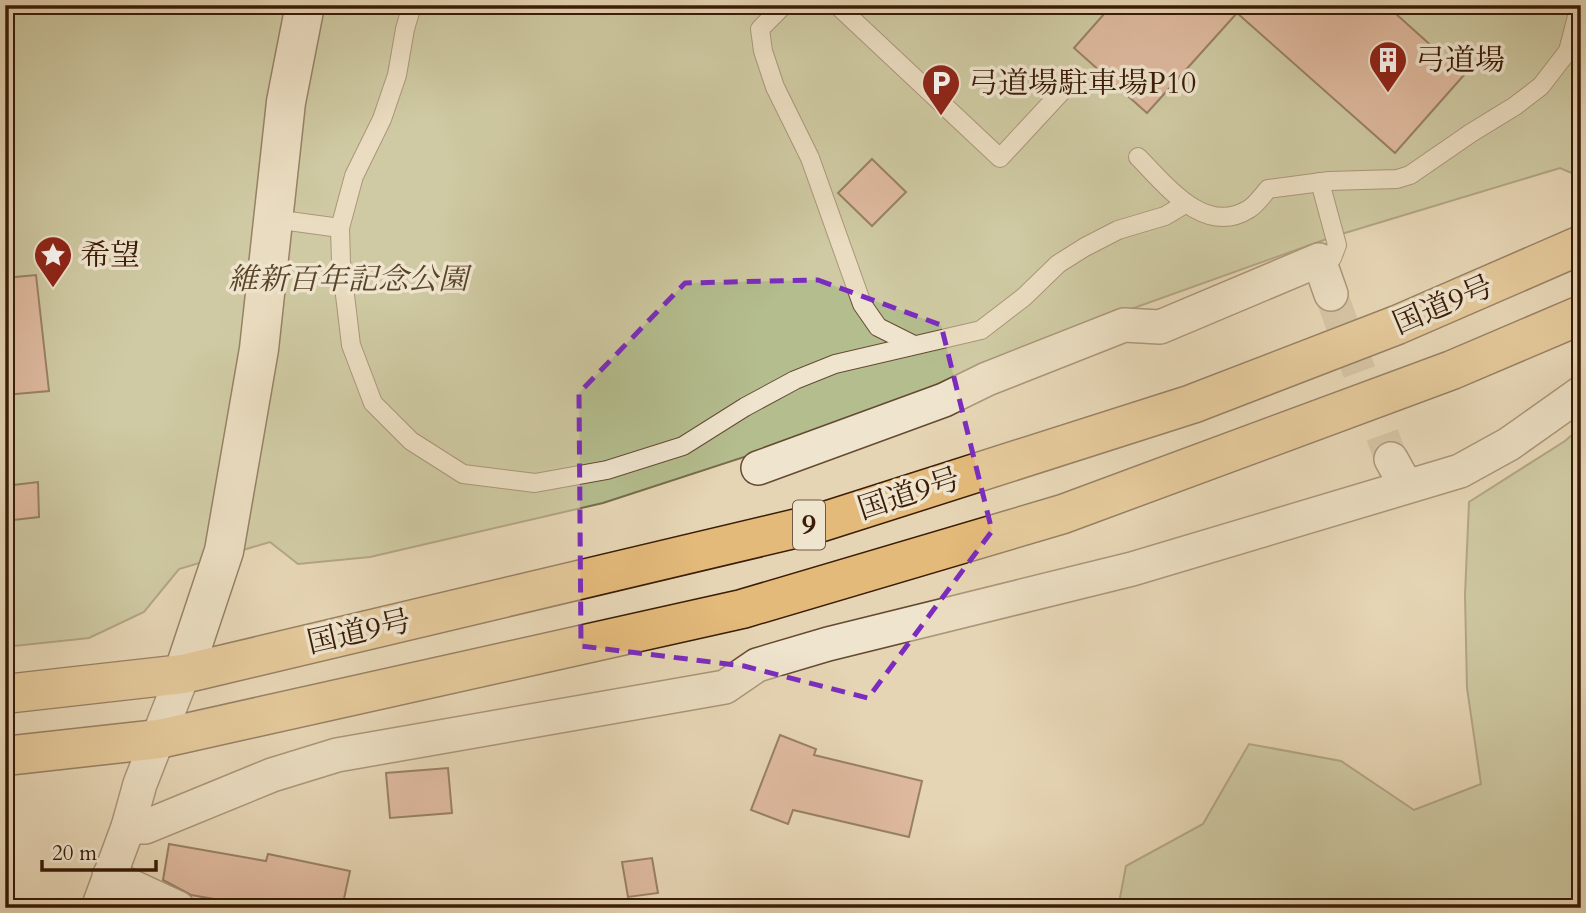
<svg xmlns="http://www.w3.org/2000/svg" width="1586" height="913" viewBox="0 0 1586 913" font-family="Cardo,'Noto Serif JP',serif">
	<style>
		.green { fill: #b4bd8e; stroke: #776c4a; stroke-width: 2 }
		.building { fill: #d79985; stroke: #3a1c07; stroke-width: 2 }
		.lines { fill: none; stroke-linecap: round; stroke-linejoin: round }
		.street-tunnel { stroke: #c4b091; stroke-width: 33; stroke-dasharray: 33 17; stroke-linecap: butt }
		.lane-casing { stroke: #654a32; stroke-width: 20 }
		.street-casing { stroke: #654a32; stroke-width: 36 }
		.secondary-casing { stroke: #3a1c07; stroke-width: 41 }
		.highway-casing { stroke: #3a1c07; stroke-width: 41 }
		.lane { stroke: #efe4ce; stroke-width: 18 }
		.street { stroke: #efe4ce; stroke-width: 33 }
		.secondary { stroke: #efe4ce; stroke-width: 38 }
		.highway { stroke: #e3ba7a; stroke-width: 38 }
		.marked { fill: none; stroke: #7b2cbf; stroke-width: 5; stroke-dasharray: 14 9; stroke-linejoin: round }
		.labels { text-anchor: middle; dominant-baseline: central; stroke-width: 7; stroke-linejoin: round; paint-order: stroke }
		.shield { fill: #efe4ce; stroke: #705843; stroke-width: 2 }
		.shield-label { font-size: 28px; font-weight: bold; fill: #3a1c07 }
		.poi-label { font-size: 30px; fill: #3a1c07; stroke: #efe4ce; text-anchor: start }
		.park-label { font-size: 30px; font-style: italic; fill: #584429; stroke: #efe4ce }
		.street-label { font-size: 30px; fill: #3a1c07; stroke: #efe4ce }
	</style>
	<rect width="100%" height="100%" fill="#e6d5b4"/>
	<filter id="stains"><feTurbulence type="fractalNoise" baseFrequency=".00286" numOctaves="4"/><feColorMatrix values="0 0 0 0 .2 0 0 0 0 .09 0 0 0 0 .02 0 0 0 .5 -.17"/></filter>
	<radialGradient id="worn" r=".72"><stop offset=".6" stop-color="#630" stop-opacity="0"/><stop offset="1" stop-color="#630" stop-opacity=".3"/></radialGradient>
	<!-- green -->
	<g class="green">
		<polygon points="5,5 1581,5 1581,177 1560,168 1335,236 1039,342 830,429 603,503 370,557 298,564 270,542 179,569 144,612 89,638 5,647"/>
		<polygon points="1581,427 1581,908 1118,908 1126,866 1203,824 1249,744 1341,761 1414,810 1481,784 1467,688 1465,595 1469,502 1565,441"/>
	</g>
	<!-- building -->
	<g class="building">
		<polygon points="1112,5 1386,5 1464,75 1395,153 1237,13 1147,113 1074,48"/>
		<polygon points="872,159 906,192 872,226 838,193"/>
		<polygon points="36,275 49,391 5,395 5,278"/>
		<polygon points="38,482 39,517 5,521 5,486"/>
		<polygon points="780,735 816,749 814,755 922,781 909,837 793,810 788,824 751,810"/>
		<polygon points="448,768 452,813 390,818 386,773"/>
		<polygon points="169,844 266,861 268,854 350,871 342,908 266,908 191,895 163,880"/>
		<polygon points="652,858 658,893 628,897 622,862"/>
	</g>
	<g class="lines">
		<!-- street-tunnel -->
		<polyline class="street-tunnel" points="1331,294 1391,459"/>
		<defs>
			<g id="lane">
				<polyline points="412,5 405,29 397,75 382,119 354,176 340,228 341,262 351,345 373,403 411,441 463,474 535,483 607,470 683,446 745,407 795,380 835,364 981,330 1024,297 1058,264 1085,247 1118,230 1165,216 1185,204"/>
				<polyline points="784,5 760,29 763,51 775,87 810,158 862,304 878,327 914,345"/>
				<polyline points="837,5 1000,158 1064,89"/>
				<path d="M1138 157C1166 185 1205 237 1249 209 1256 205 1262 196 1268 189L1329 181 1397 179 1410 175 1471 133 1515 106 1541 86 1568 51 1580 5"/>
				<polyline points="274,219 340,228"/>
				<polyline points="1319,260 1332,258 1337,245 1320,182"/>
			</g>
			<g id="street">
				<polyline points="1391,459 1406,486"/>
				<polyline points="758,468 944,400 987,379 1124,325 1160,327 1319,260 1331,294"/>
				<polyline points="128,827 145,827 272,775 337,755 725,687 757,665 828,644 1132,569 1460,471 1509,444 1581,393"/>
				<polyline points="109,876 178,908"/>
				<polyline points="98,908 128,827 140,784 183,674"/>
			</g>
			<polyline id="secondary" points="183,674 224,551 259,349 286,102 305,5"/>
			<g id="highway">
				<polyline points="5,694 183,674 819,523 1192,404 1397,325 1581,245"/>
				<polyline points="5,756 159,739 742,609 1063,514 1452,370 1581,315"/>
			</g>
		</defs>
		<!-- lane casing -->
		<use href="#lane" class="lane-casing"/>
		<!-- street casing -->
		<use href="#street" class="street-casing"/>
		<!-- secondary casing -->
		<use href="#secondary" class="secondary-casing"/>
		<!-- highway casing -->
		<use href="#highway" class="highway-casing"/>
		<!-- lane -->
		<use href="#lane" class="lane"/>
		<!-- street -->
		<use href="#street" class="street"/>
		<!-- secondary -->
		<use href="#secondary" class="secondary"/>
		<!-- highway -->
		<use href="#highway" class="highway"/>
	</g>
	<!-- marked area -->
	<path d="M0 0H1586V913H0ZM818 280 941 325 992 531 868 698 744 666 581 646 579 393 685 283Z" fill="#e6d5b4" fill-opacity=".55" fill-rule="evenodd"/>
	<path class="marked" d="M818 280 941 325 992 531 868 698 744 666 581 646 579 393 685 283Z"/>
	<!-- icons -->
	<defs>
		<symbol id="building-pin" viewBox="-11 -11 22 30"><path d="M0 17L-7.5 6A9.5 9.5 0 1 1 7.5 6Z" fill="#8f2418" stroke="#efe4ce"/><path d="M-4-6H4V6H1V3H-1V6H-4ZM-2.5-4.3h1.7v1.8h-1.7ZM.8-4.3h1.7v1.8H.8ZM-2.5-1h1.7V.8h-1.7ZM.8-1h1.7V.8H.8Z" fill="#fff"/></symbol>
		<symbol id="parking-pin" viewBox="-11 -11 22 30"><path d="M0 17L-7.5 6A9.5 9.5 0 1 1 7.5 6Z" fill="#8f2418" stroke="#efe4ce"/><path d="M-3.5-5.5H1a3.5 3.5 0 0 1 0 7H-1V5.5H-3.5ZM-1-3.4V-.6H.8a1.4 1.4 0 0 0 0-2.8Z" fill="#fff"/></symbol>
		<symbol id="sight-pin" viewBox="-11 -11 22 30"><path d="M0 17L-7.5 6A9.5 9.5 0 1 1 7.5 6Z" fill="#8f2418" stroke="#efe4ce"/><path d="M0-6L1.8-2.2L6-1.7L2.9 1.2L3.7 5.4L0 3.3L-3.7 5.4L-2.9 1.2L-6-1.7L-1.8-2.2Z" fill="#fff"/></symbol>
	</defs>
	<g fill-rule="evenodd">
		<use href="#building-pin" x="1366" y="38" width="44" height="60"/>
		<use href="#parking-pin" x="919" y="61" width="44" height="60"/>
		<use href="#sight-pin" x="31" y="233" width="44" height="60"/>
	</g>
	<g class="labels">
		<!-- shield labels -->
		<rect class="shield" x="793" y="500.5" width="32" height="49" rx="5"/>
		<g class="shield-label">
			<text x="809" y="525">9</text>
		</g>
		<!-- poi labels -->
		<g class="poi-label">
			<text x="1415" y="60">弓道場</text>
			<text x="968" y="83">弓道場駐車場P10</text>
			<text x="80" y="255">希望</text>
		</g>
		<!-- park labels -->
		<g class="park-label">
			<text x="348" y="279">維新百年記念公園</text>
		</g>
		<!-- street labels -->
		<g class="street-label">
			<text transform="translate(1443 305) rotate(-23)">国道9号</text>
			<text transform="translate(909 494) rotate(-18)">国道9号</text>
			<text transform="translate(359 632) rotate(-13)">国道9号</text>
		</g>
	</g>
	<!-- margin -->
	<rect width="1586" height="913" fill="none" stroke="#e6d5b4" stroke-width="28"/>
	<rect x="7" y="7" width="1572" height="899" fill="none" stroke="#3a1c07" stroke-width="3.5"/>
	<rect x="14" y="14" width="1558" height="885" fill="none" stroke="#3a1c07" stroke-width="2"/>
	<!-- scale -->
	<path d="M42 860v10h114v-10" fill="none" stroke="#3a1c07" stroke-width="3.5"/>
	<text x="52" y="860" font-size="21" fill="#3a1c07" stroke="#efe4ce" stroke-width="5" paint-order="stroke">20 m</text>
	<rect width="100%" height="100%" filter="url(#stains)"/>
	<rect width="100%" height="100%" fill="url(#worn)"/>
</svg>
